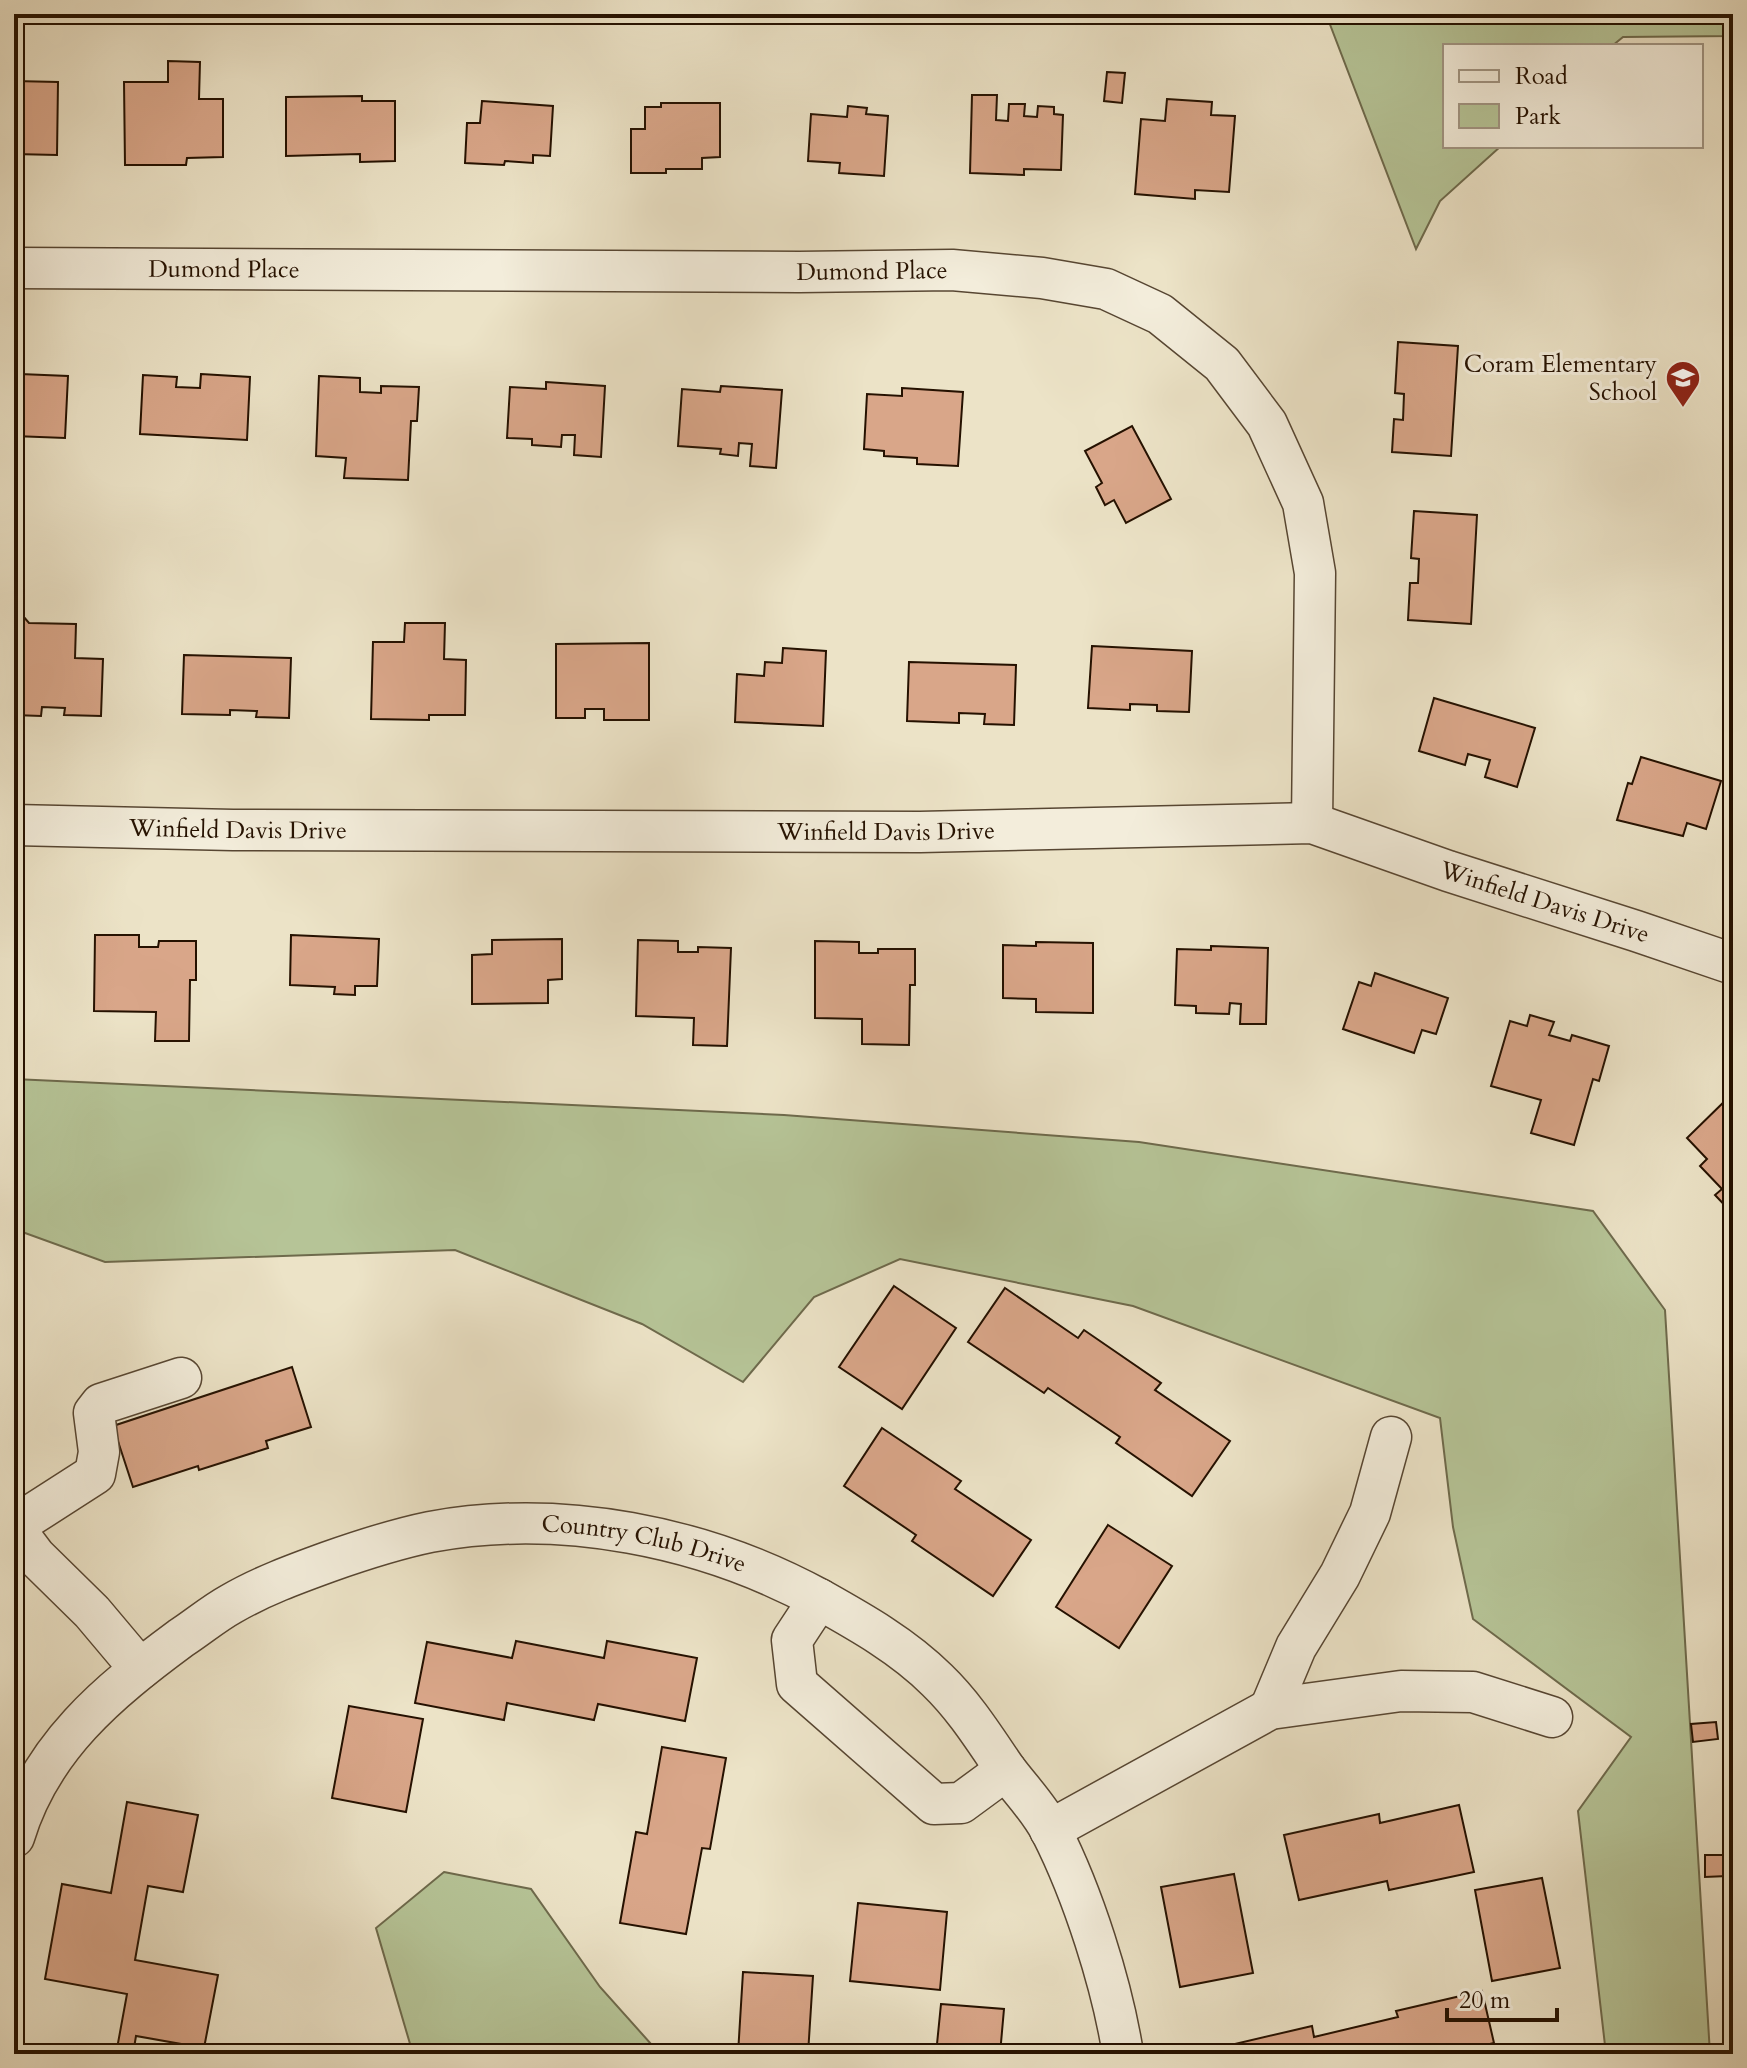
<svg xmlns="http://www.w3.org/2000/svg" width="1747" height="2068" viewBox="0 0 1747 2068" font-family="Cardo,serif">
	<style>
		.green { fill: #b6c497; stroke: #6e6a4c; stroke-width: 2 }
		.building { fill: #d9a689; stroke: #251100; stroke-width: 2 }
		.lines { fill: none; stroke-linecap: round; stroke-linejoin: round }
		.minor-casing { stroke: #574632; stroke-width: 43 }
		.minor { stroke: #f3eddb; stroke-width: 40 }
		.labels { text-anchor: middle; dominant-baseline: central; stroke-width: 6; stroke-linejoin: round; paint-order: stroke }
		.street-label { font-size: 24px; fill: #251100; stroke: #f3eddb }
		.poi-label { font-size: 24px; fill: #251100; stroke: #f3eddb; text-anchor: end }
	</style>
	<rect width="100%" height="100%" fill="#ece3c7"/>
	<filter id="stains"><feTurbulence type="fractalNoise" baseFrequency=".0025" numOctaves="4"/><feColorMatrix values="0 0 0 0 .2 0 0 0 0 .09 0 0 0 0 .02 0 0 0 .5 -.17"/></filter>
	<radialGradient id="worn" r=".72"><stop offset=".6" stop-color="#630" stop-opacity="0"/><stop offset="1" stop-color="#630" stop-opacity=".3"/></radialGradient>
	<!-- green -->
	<g class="green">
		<polygon points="1326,14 1733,14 1733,36 1623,37 1612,46 1445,46 1445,146 1501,146 1440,201 1416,249"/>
		<polygon points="14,1079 784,1115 1139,1142 1593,1211 1665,1310 1710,2054 1606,2054 1578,1811 1631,1737 1473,1619 1453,1527 1440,1418 1133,1306 900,1259 814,1297 743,1382 642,1324 455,1250 105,1262 14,1229"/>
		<polygon points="444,1872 531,1889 600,1987 660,2054 413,2054 376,1928"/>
	</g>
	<!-- building -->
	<g class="building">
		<polygon points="168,61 200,62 199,99 223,99 223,157 187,158 186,165 125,165 124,82 168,82"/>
		<polygon points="1107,72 1125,73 1122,103 1104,101"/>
		<polygon points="14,81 58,82 57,155 14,154"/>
		<polygon points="972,95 997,95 996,120 1008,121 1009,104 1025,104 1024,116 1037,117 1038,106 1054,107 1054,114 1063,115 1061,170 1024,169 1024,175 970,173"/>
		<polygon points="362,96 362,101 395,101 395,161 360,162 360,154 286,156 286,97"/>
		<polygon points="1167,99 1212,102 1211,115 1235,116 1229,192 1195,190 1195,199 1135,194 1141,119 1165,121"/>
		<polygon points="482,101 553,106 550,156 533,155 533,163 505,161 504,165 465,163 467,123 480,123"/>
		<polygon points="661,103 720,103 720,157 702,158 702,169 666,169 666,173 631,173 631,129 645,129 645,107 661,107"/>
		<polygon points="848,106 867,108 866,114 888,116 884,176 839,173 840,163 808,161 811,114 847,117"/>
		<polygon points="1398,342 1458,346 1451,456 1392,452 1394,419 1403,420 1404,394 1395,393"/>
		<polygon points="20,374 68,376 65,438 14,436 14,387 19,387"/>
		<polygon points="201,374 250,377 247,440 140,434 143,375 177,377 176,387 200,388"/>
		<polygon points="319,376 360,378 360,392 381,393 381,386 419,387 417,421 411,421 408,480 344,478 346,458 316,456"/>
		<polygon points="546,382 605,386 601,457 574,455 575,435 562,435 561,447 532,445 532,439 507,438 510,387 546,389"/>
		<polygon points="721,386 782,390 776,468 750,466 752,444 739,443 738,456 720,454 721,449 678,446 682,389 720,392"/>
		<polygon points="902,388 963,392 958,466 917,464 917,458 884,456 884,451 864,449 867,394 902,396"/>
		<polygon points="1132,426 1171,499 1126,523 1114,500 1105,505 1096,487 1102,483 1085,451"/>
		<polygon points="1414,511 1477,515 1471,624 1408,620 1410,583 1418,583 1419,559 1411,558"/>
		<polygon points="14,615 23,616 29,623 76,624 75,658 103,659 101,716 64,715 65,708 42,707 41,716 14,715"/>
		<polygon points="405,623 445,623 444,659 466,660 465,715 429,715 429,720 371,719 373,642 404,642"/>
		<polygon points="649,643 649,720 604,720 604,709 585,709 585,718 556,718 556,644"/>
		<polygon points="1092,646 1192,651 1189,712 1157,711 1157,705 1130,704 1130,710 1088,708"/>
		<polygon points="783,648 826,651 823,726 735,722 737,674 764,676 765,662 782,663"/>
		<polygon points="184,655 291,658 289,718 256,717 257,711 230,710 230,715 182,714"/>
		<polygon points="909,662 1016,665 1014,725 984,724 985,714 959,713 959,723 907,721"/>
		<polygon points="1434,698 1535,728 1517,787 1485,777 1490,760 1468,754 1465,765 1419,751"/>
		<polygon points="1641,757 1721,781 1706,829 1687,823 1683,836 1617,820 1628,783 1632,784"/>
		<polygon points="95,935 139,935 139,947 158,947 159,941 196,941 196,980 190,980 189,1041 155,1041 156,1012 94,1011"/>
		<polygon points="291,935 379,939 377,986 355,986 355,995 334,994 335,987 290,985"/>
		<polygon points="562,939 562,979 548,980 548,1003 472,1004 472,955 492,954 492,940"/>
		<polygon points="638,940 678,941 678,952 698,952 698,947 731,948 727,1046 693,1045 694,1018 636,1016"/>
		<polygon points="815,941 859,942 859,953 878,953 878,949 915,949 915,985 910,985 909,1045 862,1044 862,1019 815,1018"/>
		<polygon points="1036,942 1093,943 1093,1013 1036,1012 1036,999 1003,998 1003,945 1036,946"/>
		<polygon points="1211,946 1268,948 1266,1024 1240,1024 1241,1004 1230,1003 1229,1014 1196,1013 1196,1006 1175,1005 1177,949 1211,950"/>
		<polygon points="1375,973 1448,998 1436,1034 1422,1030 1414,1053 1343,1029 1359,982 1371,986"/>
		<polygon points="1530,1015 1554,1022 1549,1035 1570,1041 1572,1035 1609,1046 1599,1081 1593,1079 1574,1145 1531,1133 1541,1100 1491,1086 1510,1021 1527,1026"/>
		<polygon points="1731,1095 1733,1097 1733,1214 1715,1195 1722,1189 1700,1166 1707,1159 1687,1138"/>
		<polygon points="894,1286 956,1328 902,1409 839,1367"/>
		<polygon points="1005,1288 1078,1338 1084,1330 1161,1383 1155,1390 1230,1441 1192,1496 1116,1443 1120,1437 1048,1388 1044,1393 968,1342"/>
		<polygon points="292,1367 311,1427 266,1441 268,1448 199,1470 198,1466 133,1487 113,1426"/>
		<polygon points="882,1428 961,1481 955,1489 1031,1540 993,1596 912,1541 916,1535 844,1486"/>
		<polygon points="1108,1525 1172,1566 1119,1648 1056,1607"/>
		<polygon points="516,1641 604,1658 607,1641 697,1658 685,1721 598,1704 594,1720 507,1703 504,1720 415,1703 427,1642 512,1658"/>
		<polygon points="349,1706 423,1719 406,1812 332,1798"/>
		<polygon points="1716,1722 1718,1739 1693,1742 1691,1724"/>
		<polygon points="662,1747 726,1758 710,1849 702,1848 686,1934 620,1923 636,1832 647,1834"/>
		<polygon points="127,1802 198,1815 183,1892 148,1886 135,1960 218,1975 204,2048 136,2036 133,2054 116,2054 127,1994 45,1979 62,1884 111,1893"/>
		<polygon points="1459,1805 1474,1872 1389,1890 1387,1881 1299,1900 1284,1835 1379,1814 1380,1823"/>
		<polygon points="1705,1855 1727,1855 1727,1876 1705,1877"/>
		<polygon points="1234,1874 1253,1973 1180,1987 1161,1887"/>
		<polygon points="1542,1878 1560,1968 1492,1981 1475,1890"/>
		<polygon points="858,1903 947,1912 940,1990 850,1981"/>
		<polygon points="743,1972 813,1976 808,2054 738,2054"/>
		<polygon points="1482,1991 1494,2043 1447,2054 1223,2054 1222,2047 1312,2026 1314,2037 1398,2017 1396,2011"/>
		<polygon points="941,2004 1004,2009 1000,2054 936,2054"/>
	</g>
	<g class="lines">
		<defs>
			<g id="minor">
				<path id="s1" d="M14 268 799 272 952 270 1042 278 1106 289 1160 314 1222 364 1267 424 1303 503 1315 573 1312 823"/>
				<path id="s2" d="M14 825 233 830 920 832 1312 823 1448 871 1636 931 1733 964"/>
				<polyline points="14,1526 95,1474 99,1452 94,1413 101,1404 181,1378"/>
				<polyline points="14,1528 35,1556 92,1612 140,1669"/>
				<polyline points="819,1599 792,1640 797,1684 934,1804 961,1803 1006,1770"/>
				<polyline points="1270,1709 1296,1647 1340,1575 1370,1513 1391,1437"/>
				<polyline points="1050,1830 1270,1709 1401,1691 1473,1692 1552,1717"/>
				<path id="s3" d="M14 1837C41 1747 108 1692 181 1638 198 1627 213 1614 231 1604 262 1586 295 1574 328 1562 362 1550 396 1539 430 1532 561 1508 703 1536 819 1599 860 1622 903 1646 937 1680 965 1707 984 1738 1006 1770 1021 1790 1039 1808 1051 1831 1083 1894 1112 1984 1123 2054"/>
			</g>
		</defs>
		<!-- minor casing -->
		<use href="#minor" class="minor-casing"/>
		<!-- minor -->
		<use href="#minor" class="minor"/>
	</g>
	<!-- icons -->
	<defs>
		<symbol id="school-pin" viewBox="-11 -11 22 30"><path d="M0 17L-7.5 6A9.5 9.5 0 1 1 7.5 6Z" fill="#8f2418" stroke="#f3eddb"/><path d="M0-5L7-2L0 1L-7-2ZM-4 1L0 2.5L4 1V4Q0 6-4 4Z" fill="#fff"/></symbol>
	</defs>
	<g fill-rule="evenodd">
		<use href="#school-pin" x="1663" y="358" width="40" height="54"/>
	</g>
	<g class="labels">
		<!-- street labels -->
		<g class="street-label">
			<text stroke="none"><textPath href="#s1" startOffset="210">Dumond Place</textPath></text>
			<text stroke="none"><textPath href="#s1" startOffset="858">Dumond Place</textPath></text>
			<text stroke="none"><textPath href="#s2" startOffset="224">Winfield Davis Drive</textPath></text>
			<text stroke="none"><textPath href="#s2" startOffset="872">Winfield Davis Drive</textPath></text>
			<text stroke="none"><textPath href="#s2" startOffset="1544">Winfield Davis Drive</textPath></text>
			<text stroke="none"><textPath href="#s3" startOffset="754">Country Club Drive</textPath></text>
		</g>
		<!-- poi labels -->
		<g class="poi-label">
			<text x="1657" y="364">Coram Elementary<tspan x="1657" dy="28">School</tspan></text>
		</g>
	</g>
	<!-- margin -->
	<rect width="1747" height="2068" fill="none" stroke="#ece3c7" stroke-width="48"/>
	<rect x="16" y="16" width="1715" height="2036" fill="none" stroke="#251100" stroke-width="4"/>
	<rect x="24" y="24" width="1699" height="2020" fill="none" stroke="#251100" stroke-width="2"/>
	<!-- legend -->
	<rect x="1443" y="44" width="260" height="104" fill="#f3eddb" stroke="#a19583" stroke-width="2"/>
	<rect x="1459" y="70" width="40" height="12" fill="#f3eddb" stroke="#a19583" stroke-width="2"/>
	<text x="1515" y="84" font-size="24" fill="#251100">Road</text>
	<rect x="1459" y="104" width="40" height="24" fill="#b6c497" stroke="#a19583" stroke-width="2"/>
	<text x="1515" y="124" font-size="24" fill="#251100">Park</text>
	<!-- scale -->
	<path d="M1447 2008v12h110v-12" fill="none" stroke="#251100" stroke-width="4"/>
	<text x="1459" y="2008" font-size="24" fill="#251100" stroke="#f3eddb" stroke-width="6" paint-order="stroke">20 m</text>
	<rect width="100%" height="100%" filter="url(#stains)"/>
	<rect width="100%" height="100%" fill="url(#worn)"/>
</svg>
